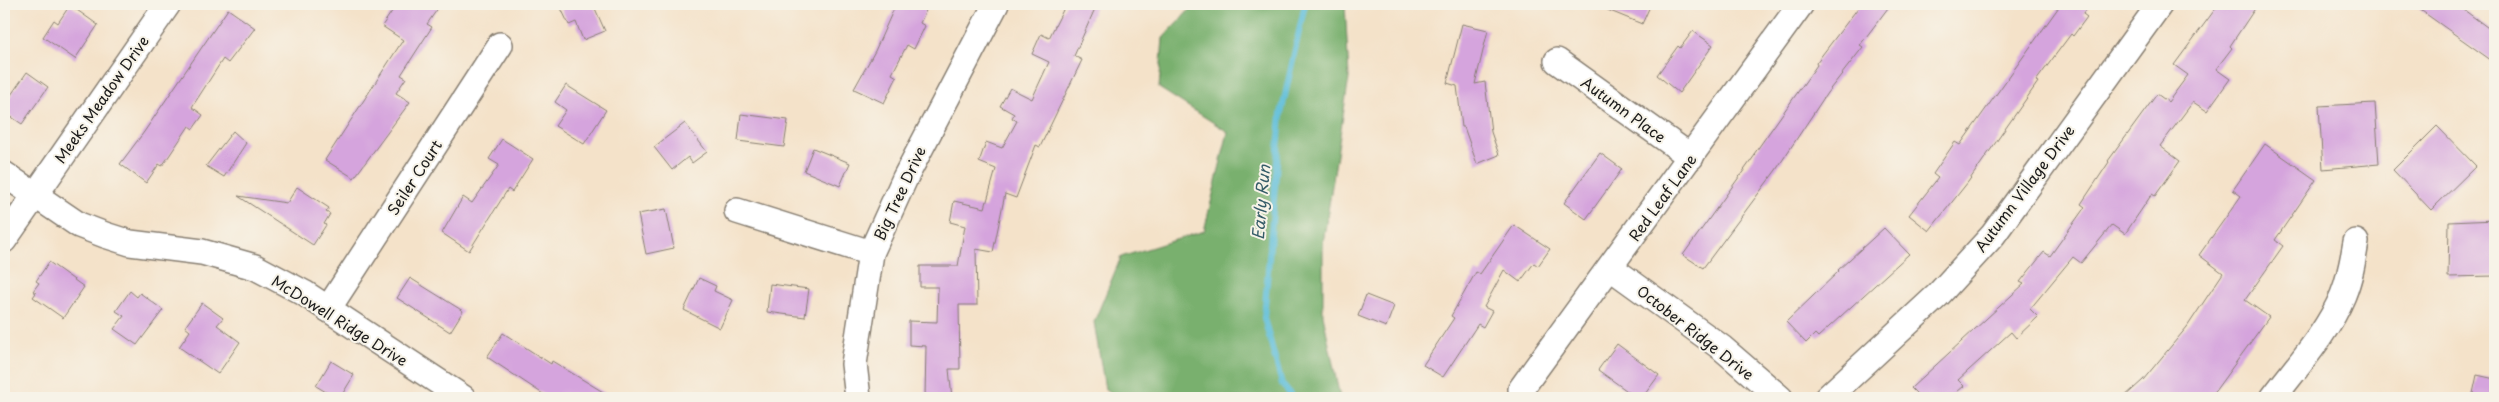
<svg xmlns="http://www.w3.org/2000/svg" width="2499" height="402" viewBox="0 0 2499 402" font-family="'Playpen Sans',sans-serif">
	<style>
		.forest { fill: #79b06e; stroke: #4a6645 }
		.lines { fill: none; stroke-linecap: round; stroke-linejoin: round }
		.stream { stroke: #5bbdd9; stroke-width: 6 }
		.building { fill: #d5a4dd }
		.minor-casing { stroke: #887f72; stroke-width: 28 }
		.minor { stroke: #fff; stroke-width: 25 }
		.labels { text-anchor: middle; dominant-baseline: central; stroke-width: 4; stroke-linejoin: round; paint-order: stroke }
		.street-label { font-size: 15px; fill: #1c1c1c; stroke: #f7f3e8 }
		.water-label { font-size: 16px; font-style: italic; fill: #355c68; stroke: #f7f3e8 }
	</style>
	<rect width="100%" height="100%" fill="#f7f3e8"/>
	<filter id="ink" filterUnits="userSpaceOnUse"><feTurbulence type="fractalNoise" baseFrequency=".02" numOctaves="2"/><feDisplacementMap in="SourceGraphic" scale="10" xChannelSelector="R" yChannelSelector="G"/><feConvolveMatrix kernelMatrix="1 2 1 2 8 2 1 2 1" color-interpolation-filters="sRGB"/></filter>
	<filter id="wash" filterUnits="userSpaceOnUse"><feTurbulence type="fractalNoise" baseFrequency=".0096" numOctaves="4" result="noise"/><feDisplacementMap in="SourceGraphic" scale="20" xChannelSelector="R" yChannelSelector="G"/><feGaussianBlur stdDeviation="1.12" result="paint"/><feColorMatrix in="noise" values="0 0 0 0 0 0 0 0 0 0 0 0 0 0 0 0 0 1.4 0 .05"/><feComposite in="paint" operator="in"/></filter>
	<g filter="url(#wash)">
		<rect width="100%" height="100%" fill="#f4e2c9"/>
		<!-- forest -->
		<polygon class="forest" points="1195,4 1345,4 1349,78 1323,243 1323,315 1340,398 1119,398 1105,389 1094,322 1121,257 1204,231 1228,132 1159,88 1163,38"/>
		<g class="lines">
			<!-- stream -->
			<polyline class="stream" points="1293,398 1282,384 1264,318 1281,114 1305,4"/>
		</g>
		<g id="blocks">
			<!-- building -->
			<g class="building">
				<polygon points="397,4 441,4 427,24 432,27 401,75 406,78 396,93 410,102 354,178 325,160 403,40 382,26"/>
				<polygon points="559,4 593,4 605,31 583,40 576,22 569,25"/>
				<polygon points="896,4 929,4 920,23 925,26 914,49 907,45 892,74 897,77 884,103 854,89 875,51"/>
				<polygon points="1066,4 1097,4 1074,56 1082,60 1040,147 1036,145 1016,198 1005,194 993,252 976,249 977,305 959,305 960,369 949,369 952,398 925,398 926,346 909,345 909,321 937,322 938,287 920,287 920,266 958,266 965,226 950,222 954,201 985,208 996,169 979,162 986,142 1002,148 1017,121 1012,118 1014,114 1000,106 1010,88 1032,99 1049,62 1032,54 1041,34 1049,38"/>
				<polygon points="1593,4 1651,4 1642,24"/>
				<polygon points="1861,4 1891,4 1860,45 1863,47 1827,93 1776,170 1703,268 1683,255 1755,155 1754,154 1817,65 1816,63"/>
				<polygon points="2061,4 2091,4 2083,14 2087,17 2073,36 2071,34 2036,81 2038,82 1968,182 1929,231 1909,215 1938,178 1933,174 1955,142 1960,145"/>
				<polygon points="2219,4 2258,4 2230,46 2232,48 2216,69 2230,79 2207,111 2193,102 2160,146 2180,161 2155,196 2152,194 2125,234 2112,225 2081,263 2073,257 2030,309 2038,317 2016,338 2011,332 1958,380 1964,386 1950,398 1921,398 1911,388 2024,284 2020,282 2044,252 2050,256 2085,207 2081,204 2109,162 2108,161 2157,94 2168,102 2188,75 2174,65"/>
				<polygon points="2412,4 2456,4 2495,33 2495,63"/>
				<polygon points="70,5 98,25 75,59 43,37 54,20 58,23"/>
				<polygon points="228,9 255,28 228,63 223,59 192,107 203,115 193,129 189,126 167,159 162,166 159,164 146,183 120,164 144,132"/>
				<polygon points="1462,24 1488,30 1475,84 1485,82 1491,132 1499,155 1477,164 1464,127 1462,127 1457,86 1447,83"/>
				<polygon points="1693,31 1713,45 1679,93 1657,75 1678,46 1680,48"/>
				<polygon points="27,72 48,87 22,124 4,112 4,105"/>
				<polygon points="566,85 606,110 584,144 555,126 566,110 555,102"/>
				<polygon points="2375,103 2379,164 2323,169 2319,106"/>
				<polygon points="741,114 788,120 784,147 738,141"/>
				<polygon points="685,123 707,152 692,163 688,157 672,170 654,147"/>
				<polygon points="2437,126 2476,166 2431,210 2393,170"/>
				<polygon points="233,131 246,143 224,177 206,166"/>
				<polygon points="502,139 533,159 512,192 508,189 469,251 442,233 463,197 472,203 499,165 489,159"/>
				<polygon points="2265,144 2316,180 2275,240 2283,246 2245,300 2269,317 2210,398 2123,398 2143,380 2187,327 2223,273 2199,255 2241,196 2233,190"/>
				<polygon points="813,148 850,163 840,186 804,171"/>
				<polygon points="1600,153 1622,169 1586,219 1564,203"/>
				<polygon points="297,187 329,208 326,212 330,214 324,224 326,225 313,245 238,196 287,203"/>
				<polygon points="666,209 674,248 646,254 638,214"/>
				<polygon points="2495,220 2495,276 2448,277 2449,222"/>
				<polygon points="1514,225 1550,249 1538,266 1534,263 1520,282 1504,270 1484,307 1492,311 1483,327 1478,324 1443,377 1423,365 1454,318 1451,316 1476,272 1480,274"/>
				<polygon points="1884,228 1909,254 1818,337 1815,334 1806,343 1786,322 1839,271 1838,270"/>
				<polygon points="49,262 84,287 63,318 33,297 36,293 33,291 39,283 36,281"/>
				<polygon points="410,278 463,311 450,332 397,298"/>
				<polygon points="699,278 716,286 714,291 733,300 720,328 684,310"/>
				<polygon points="770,284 809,289 805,317 767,312"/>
				<polygon points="130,291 137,297 140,293 163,310 137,345 114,329 124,316 116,311"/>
				<polygon points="1366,295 1394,306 1386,327 1358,316"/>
				<polygon points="202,303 223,318 217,325 240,342 218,374 179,347 190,331 185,327"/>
				<polygon points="503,333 551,364 552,361 613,398 549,398 487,357"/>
				<polygon points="1617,344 1659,375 1642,398 1637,398 1598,370"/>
				<polygon points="331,361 354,375 340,398 336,398 316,386"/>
				<polygon points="2477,375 2495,379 2495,398 2472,398"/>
			</g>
		</g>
	</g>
	<g filter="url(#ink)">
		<use href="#blocks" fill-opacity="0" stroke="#887f72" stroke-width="1"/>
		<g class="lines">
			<defs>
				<g id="minor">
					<polyline points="1557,61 1691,157"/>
					<polyline points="4,174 79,225 105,235 130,243 202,252 255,267 304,293 463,398"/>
					<polyline points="737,211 871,253"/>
					<polyline points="4,240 168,4"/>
					<polyline points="1611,268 1722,348 1780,398"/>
					<polyline points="328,309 500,45"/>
					<polyline points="1521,389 1801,4"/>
					<polyline points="858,398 854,364 871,253 905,178 996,4"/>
					<polyline points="1827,398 1938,295 1993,235 2160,4"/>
					<path d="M2273 398C2297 366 2328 332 2343 295 2350 278 2353 260 2356 242"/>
				</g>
			</defs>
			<!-- minor casing -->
			<use href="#minor" class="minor-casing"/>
			<!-- minor -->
			<use href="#minor" class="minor"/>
		</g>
	</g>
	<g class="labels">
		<!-- street labels -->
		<g class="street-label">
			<text transform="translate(101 99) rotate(-55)">Meeks Meadow Drive</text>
			<text transform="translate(1624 109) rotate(36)">Autumn Place</text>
			<text transform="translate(414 177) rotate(-57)">Seiler Court</text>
			<text transform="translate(2024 188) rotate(-53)">Autumn Village Drive</text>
			<text transform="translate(899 193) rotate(-65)">Big Tree Drive</text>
			<text transform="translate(1662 197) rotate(-54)">Red Leaf Lane</text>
			<text transform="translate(340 320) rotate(32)">McDowell Ridge Drive</text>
			<text transform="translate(1696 332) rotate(38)">October Ridge Drive</text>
		</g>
		<!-- water labels -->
		<g class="water-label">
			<text transform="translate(1260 202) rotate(-85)">Early Run</text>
		</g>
	</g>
	<!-- margin -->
	<rect width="2499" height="402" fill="none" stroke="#f7f3e8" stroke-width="20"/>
</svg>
